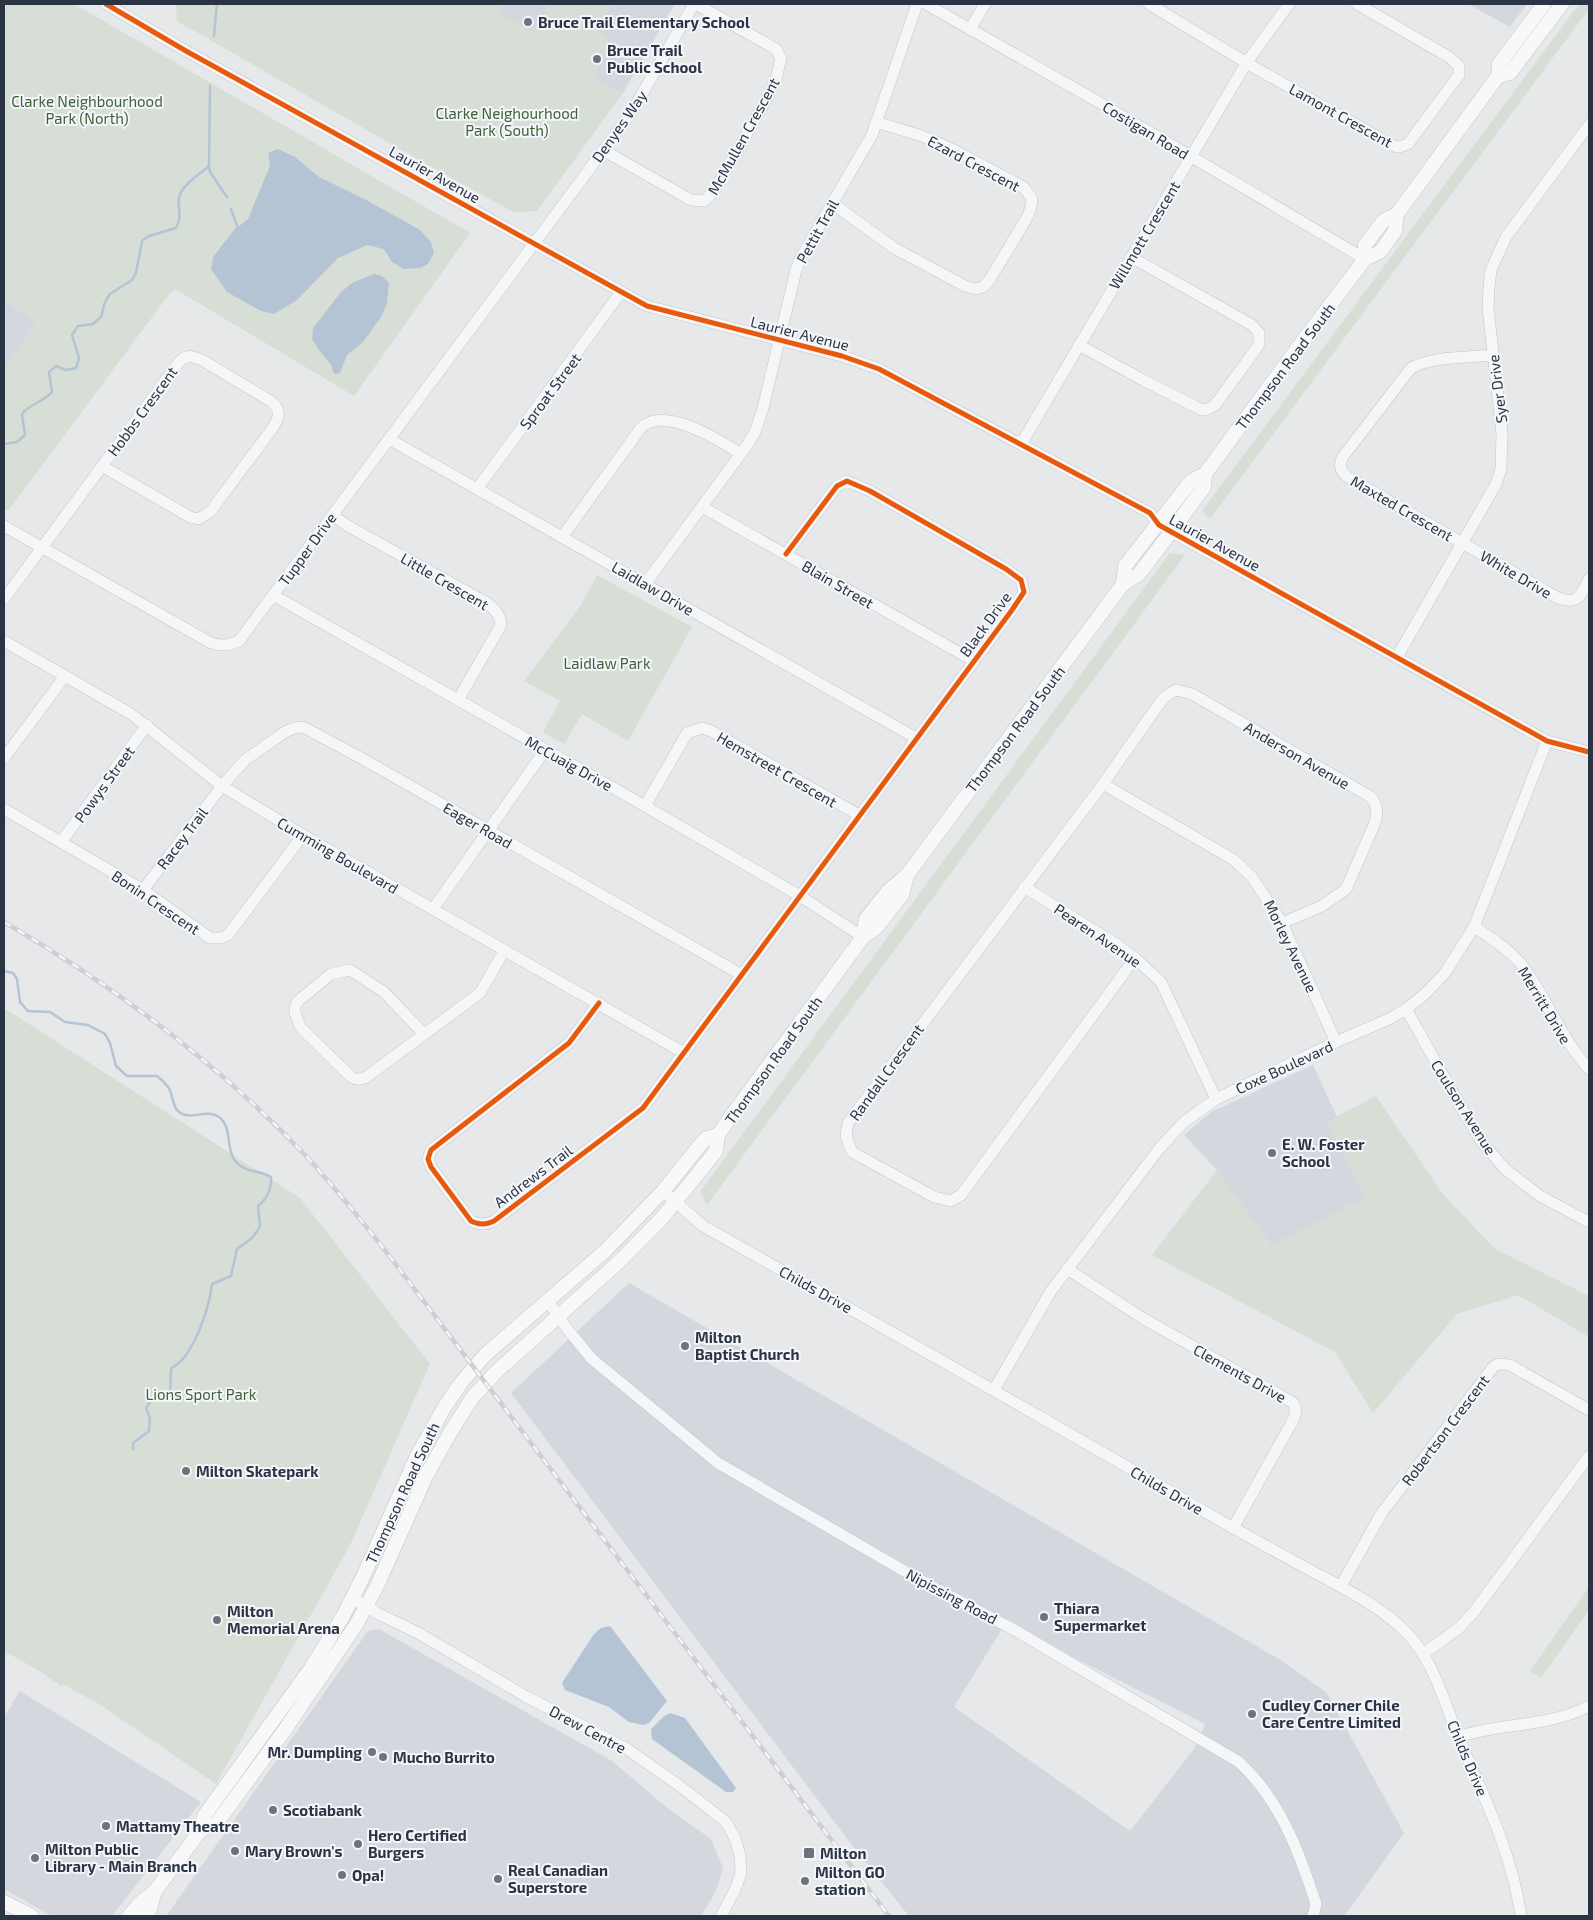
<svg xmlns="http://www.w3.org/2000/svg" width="1593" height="1920" viewBox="0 0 1593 1920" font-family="'Exo 2',sans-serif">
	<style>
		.built { fill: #d4d7dd; fill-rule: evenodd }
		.green { fill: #d6ded6 }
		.water { fill: #b4c4d5 }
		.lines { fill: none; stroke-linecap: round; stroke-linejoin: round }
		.stream { stroke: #b4c4d5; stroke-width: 2.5 }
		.minor-casing { stroke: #c4c6c8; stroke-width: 12 }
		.major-casing { stroke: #c2c5c8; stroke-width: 15 }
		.minor { stroke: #f5f6f7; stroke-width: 11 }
		.major { stroke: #f8f8f8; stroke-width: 14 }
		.rail-casing { stroke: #cecfd2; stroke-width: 4.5 }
		.rail { stroke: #f4f6f9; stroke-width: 2.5; stroke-dasharray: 8; stroke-linecap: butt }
		.cycleway-casing { stroke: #f4f6f9; stroke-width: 8 }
		.cycleway { stroke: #e8590c; stroke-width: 5 }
		.poi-dot { fill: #6c737f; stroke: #f4f6f9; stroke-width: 2 }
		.labels { text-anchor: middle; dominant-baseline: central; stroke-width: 4; stroke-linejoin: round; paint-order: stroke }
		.poi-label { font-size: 15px; font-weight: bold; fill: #2b3445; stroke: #f4f6f9; text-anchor: start }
		.park-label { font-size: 15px; fill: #3f6138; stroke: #f4f6f9 }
		.street-label { font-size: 15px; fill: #2b3445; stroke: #f4f6f9 }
	</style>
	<rect width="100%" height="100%" fill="#e6e8ea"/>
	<!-- built -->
	<g class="built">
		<polygon points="446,4 675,4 623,93 509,39"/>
		<polygon points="1468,4 1527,4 1510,27"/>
		<polygon points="4,300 36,322 4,369"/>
		<polygon points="1313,1065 1337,1117 1328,1122 1366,1197 1271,1245 1217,1170 1184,1135 1211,1112"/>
		<path d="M629 1283 1279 1659 1326 1692 1404 1833 1344 1916H909L848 1840 511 1393ZM1008 1619 1073 1657 1205 1724 1194 1749 1130 1831 954 1707Z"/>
		<polygon points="379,1629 612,1761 666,1807 711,1839 723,1868 716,1891 701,1916 166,1916 368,1631"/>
		<polygon points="20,1691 201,1802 112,1916 52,1916 4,1889 4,1717"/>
	</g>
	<!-- green -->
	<g class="green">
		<polygon points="4,4 74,4 470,233 354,396 175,289 170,293 8,511 4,508 4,369 36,322 4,300"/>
		<polygon points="176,4 502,4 498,12 534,32 550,4 607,4 611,7 596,29 612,41 594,79 623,93 537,211 513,212 414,157 177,21"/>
		<polygon points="1579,4 1589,4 1589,9 1210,519 1202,511"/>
		<polygon points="1170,553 1185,555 707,1205 700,1192"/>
		<polygon points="597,575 692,627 628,741 582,714 564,744 543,732 560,701 524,681 581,605"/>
		<polygon points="4,1008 300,1198 430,1364 350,1545 216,1784 99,1704 63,1684 61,1686 36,1669 4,1651"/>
		<polygon points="1376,1096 1442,1193 1495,1249 1589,1296 1589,1337 1518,1295 1457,1314 1373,1413 1335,1352 1152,1255 1217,1170 1271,1245 1365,1197 1328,1121"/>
		<polygon points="1589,1587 1589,1610 1541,1678 1530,1671"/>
	</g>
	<!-- water -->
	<g class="water">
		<polygon points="278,149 295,157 319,177 366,200 420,230 431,242 434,253 428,264 420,268 404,269 392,262 384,249 367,245 338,258 297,300 274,314 261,311 227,292 211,269 213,257 237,226 238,227 248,219 270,166 268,153"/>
		<polygon points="374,274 382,276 389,283 387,304 381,317 363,342 347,355 340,373 334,374 331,365 319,350 312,339 313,328 341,292 352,283"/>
		<polygon points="610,1626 667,1701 649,1723 643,1725 629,1722 609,1707 565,1690 562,1683 594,1634 601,1628"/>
		<polygon points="670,1713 685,1718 736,1788 733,1792 726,1792 652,1739 651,1729 663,1717"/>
	</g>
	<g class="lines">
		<!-- stream -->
		<g class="stream">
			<polyline points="214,36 217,4"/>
			<polyline points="210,86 209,166 210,172 227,197"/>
			<polyline points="231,209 237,226"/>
			<path d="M4 444 17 442 25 435 22 414C30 404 43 402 52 392L49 372 56 366 66 370 76 368 79 358 72 335 78 326 93 324 101 317 105 302 110 294 132 280 136 273 142 241 149 236 176 228C183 215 177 210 179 197 182 185 200 174 209 166"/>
			<path d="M4 971 13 973 17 979 20 1002 28 1011 50 1012 65 1022 88 1025 105 1034 110 1043 116 1066 127 1076H157C161 1079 165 1083 168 1087 173 1093 172 1106 178 1111 190 1122 206 1108 219 1117 233 1128 225 1149 236 1162 245 1173 261 1170 271 1177 272 1188 267 1199 258 1206L260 1227 252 1238 237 1249 231 1276 212 1284C209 1308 199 1336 186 1355 182 1361 176 1365 171 1369L170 1397 152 1399 146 1408 150 1418 149 1431 133 1443V1449"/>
		</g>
		<defs>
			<g id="minor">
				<polyline points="106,4 186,51 647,306 842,356 879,369 1150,513 1159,525 1547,741 1589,752"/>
				<polyline points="926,4 1095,100 1365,259"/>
				<polyline points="1149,4 1257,69 1394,146 1399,147 1408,144 1459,75 1459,66 1449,57 1357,4"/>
				<polyline points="970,29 985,4"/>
				<polyline points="603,150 691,200 704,201 714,191 770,93 776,79 781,58 776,49 696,4"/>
				<path d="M832 203 894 248 965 286C975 290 982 290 989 281L1028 216 1031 207 1032 198 1023 187 954 150 922 136 876 122"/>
				<polyline points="1079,345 1143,380 1202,410 1208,409 1215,405 1256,349 1259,344 1259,333 1252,325 1131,257"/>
				<path d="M1492 355C1468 358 1432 356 1411 368L1342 458C1338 468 1342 474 1351 479L1558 598C1579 605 1580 596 1589 579"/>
				<polyline points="389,439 916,738"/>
				<polyline points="1021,444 1247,62 1289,4"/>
				<polyline points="477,489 621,292"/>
				<polyline points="702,507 974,661"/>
				<path d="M332 515 348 526 487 603C495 610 500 614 501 625L458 700"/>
				<path d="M4 526 211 643C222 646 229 646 239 641L631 113 694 4"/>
				<path d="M562 537 640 429C662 404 719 440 741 454"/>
				<polyline points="645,584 748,444 755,432 763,408 796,270 800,259 872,135 917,4"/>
				<polyline points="273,595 645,806 800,896 863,937"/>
				<path d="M4 599 179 362C186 354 192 356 202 360L272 402C282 412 279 418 272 429L210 512 198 519 190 517 102 466"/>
				<polyline points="4,641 131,714 222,786 303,835 684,1053"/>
				<polyline points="1397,657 1496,484 1501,469 1502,433 1488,308 1489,287 1491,270 1506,237 1589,125"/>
				<polyline points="4,758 65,676"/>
				<polyline points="1103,784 1234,860 1252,877 1282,923 1336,1042"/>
				<polyline points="645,806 687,733 702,728 711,731 859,815"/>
				<polyline points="4,809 143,890 210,938 221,938 228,935 303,835"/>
				<polyline points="61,842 147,725"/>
				<polyline points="1024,887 1116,944 1135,958 1161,982 1216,1099"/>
				<polyline points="143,890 222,786 245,760 285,732 294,728 303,727 363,759 742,975"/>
				<polyline points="433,909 545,750"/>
				<path d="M1474 927C1490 937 1507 948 1520 963 1547 996 1560 1038 1589 1069"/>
				<path d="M1135 958 961 1195 951 1201 934 1197 852 1152 846 1136 848 1123 1103 784 1159 704 1167 695 1176 690 1192 694 1371 797C1378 806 1378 814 1374 825L1346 889 1322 906 1282 923"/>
				<path d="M599 1003 569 1043 431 1150 428 1159 431 1167 471 1221C480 1225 485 1225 494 1221L643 1108 1012 610 1024 592 1021 580 1006 569 870 491 847 481 837 486 786 554"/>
				<polyline points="1406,1009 1466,1116 1482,1142 1505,1169 1540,1196 1589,1222"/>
				<path d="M424 1034 384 992 350 970 331 974 298 1001 295 1007V1013L301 1028 350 1076C355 1080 359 1080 365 1078L480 993 504 951"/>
				<path d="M663 1191 703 1226C872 1321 1040 1416 1207 1513 1240 1532 1273 1550 1306 1568 1340 1586 1377 1604 1405 1631 1434 1660 1443 1700 1458 1736 1484 1798 1511 1849 1521 1916"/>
				<path d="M1067 1269 1144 1319 1292 1402C1298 1409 1296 1414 1292 1422L1233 1528"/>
				<path d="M547 1300 568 1330 592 1359 718 1463 918 1579 1018 1632 1239 1762C1280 1800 1299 1851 1316 1904L1313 1916"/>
				<polyline points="994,1390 1051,1291 1159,1149 1184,1122 1216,1099 1336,1042 1389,1019 1406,1009 1425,994 1445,973 1474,927 1547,741"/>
				<polyline points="1341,1586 1381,1514 1494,1366 1499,1364 1510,1365 1589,1410"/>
				<polyline points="353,1598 377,1613 420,1634 525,1696 627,1749 680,1786 726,1822 735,1838 740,1856 741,1873 735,1890 721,1916"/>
				<polyline points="1423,1654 1459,1628 1473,1613 1589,1456"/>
				<path d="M1458 1737C1502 1722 1547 1728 1589 1706"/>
			</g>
			<g id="major">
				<polyline points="1498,76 1510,73 1562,4"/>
				<polyline points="1365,259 1365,245 1384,220 1397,214"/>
				<polyline points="1123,584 1125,566 1191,481 1205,474 1302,342 1365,259 1380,252 1395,231 1397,214 1498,76 1499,64 1544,4"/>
				<polyline points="863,937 866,919 888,891 907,875 1123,584 1139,574 1171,532 1204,487 1205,474"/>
				<polyline points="201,1830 216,1824 284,1731 356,1625 377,1586 426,1476 450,1433 472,1398 496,1372 622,1259 662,1218 716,1151 718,1135 732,1115 863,937 877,927 902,895 907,875"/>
				<polyline points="4,1902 32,1916"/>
				<polyline points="129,1916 138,1905 155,1891 201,1830 204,1816 311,1668 343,1616 362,1579 417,1456 444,1408 460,1384 485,1355 605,1251 663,1191 705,1139 718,1135"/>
				<polyline points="145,1916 150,1909 155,1891"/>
			</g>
		</defs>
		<!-- minor casing -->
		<use href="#minor" class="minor-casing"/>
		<!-- major casing -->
		<use href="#major" class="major-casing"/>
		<!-- minor -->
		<use href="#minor" class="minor"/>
		<!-- major -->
		<use href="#major" class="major"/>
		<defs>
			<path id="rail" d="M4 922C116 987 219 1064 308 1158 339 1193 369 1229 397 1266L889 1916"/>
		</defs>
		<!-- rail casing -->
		<use href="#rail" class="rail-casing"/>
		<!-- rail -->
		<use href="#rail" class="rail"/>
		<defs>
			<g id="cycleway">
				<polyline points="106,4 186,51 647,306 842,356 879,369 1150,513 1159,525 1547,741 1589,752"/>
				<path d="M599 1003 569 1043 431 1150 428 1159 431 1167 471 1221C480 1225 485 1225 494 1221L643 1108 1012 610 1024 592 1021 580 1006 569 870 491 847 481 837 486 786 554"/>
			</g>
		</defs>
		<!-- cycleway casing -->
		<use href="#cycleway" class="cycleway-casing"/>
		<!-- cycleway -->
		<use href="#cycleway" class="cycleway"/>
	</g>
	<!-- markers -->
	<g class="poi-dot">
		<circle cx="528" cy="22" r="5"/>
		<circle cx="597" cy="59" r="5"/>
		<circle cx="1272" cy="1153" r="5"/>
		<circle cx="685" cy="1346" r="5"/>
		<circle cx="186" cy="1471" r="5"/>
		<circle cx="1044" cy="1617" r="5"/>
		<circle cx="217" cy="1620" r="5"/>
		<circle cx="1252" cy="1714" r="5"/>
		<circle cx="372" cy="1752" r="5"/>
		<circle cx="383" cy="1757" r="5"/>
		<circle cx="273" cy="1810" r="5"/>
		<circle cx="106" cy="1826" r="5"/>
		<circle cx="358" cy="1844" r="5"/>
		<circle cx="235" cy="1851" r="5"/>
		<rect x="803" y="1847" width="12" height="12" rx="2.5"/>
		<circle cx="35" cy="1858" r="5"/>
		<circle cx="342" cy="1875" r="5"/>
		<circle cx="498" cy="1879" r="5"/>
		<circle cx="805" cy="1881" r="5"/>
	</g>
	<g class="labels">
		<!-- poi labels -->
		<g class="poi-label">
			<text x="538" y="22">Bruce Trail Elementary School</text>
			<text x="607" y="50">Bruce Trail<tspan x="607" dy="17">Public School</tspan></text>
			<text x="1282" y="1144">E. W. Foster<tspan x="1282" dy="17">School</tspan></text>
			<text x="695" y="1337">Milton<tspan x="695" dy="17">Baptist Church</tspan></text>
			<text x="196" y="1471">Milton Skatepark</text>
			<text x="1054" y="1608">Thiara<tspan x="1054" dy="17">Supermarket</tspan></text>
			<text x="227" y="1611">Milton<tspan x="227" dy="17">Memorial Arena</tspan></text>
			<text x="1262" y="1705">Cudley Corner Chile<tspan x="1262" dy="17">Care Centre Limited</tspan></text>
			<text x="362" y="1752" text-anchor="end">Mr. Dumpling</text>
			<text x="393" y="1757">Mucho Burrito</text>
			<text x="283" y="1810">Scotiabank</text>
			<text x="116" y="1826">Mattamy Theatre</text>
			<text x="368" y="1835">Hero Certified<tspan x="368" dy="17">Burgers</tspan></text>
			<text x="45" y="1849">Milton Public<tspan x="45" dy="17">Library - Main Branch</tspan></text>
			<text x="245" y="1851">Mary Brown's</text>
			<text x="820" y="1853">Milton</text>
			<text x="508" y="1870">Real Canadian<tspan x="508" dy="17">Superstore</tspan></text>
			<text x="815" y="1872">Milton GO<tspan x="815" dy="17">station</tspan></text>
			<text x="352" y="1875">Opa!</text>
		</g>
		<!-- park labels -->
		<g class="park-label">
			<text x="87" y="101">Clarke Neighbourhood<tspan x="87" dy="17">Park (North)</tspan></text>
			<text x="507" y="113">Clarke Neighourhood<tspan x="507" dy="17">Park (South)</tspan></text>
			<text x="607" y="663">Laidlaw Park</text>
			<text x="201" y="1394">Lions Sport Park</text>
		</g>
		<!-- street labels -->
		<g class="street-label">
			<text transform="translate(1341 115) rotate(29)">Lamont Crescent</text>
			<text transform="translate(619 126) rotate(-55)">Denyes Way</text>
			<text transform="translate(1146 130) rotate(31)">Costigan Road</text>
			<text transform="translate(743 136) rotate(-61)">McMullen Crescent</text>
			<text transform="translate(974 163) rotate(28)">Ezard Crescent</text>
			<text transform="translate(435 174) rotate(29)">Laurier Avenue</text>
			<text transform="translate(817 231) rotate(-61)">Pettit Trail</text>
			<text transform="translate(1144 235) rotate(-59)">Willmott Crescent</text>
			<text transform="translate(800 333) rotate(14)">Laurier Avenue</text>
			<text transform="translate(1285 366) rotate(-53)">Thompson Road South</text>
			<text transform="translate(1497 389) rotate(-97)">Syer Drive</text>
			<text transform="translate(550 391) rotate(-53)">Sproat Street</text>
			<text transform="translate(142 411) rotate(-54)">Hobbs Crescent</text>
			<text transform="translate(1402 508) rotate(30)">Maxted Crescent</text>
			<text transform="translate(1215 542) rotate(29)">Laurier Avenue</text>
			<text transform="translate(307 549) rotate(-54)">Tupper Drive</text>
			<text transform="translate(1516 574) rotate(30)">White Drive</text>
			<text transform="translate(445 581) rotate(30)">Little Crescent</text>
			<text transform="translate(838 584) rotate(30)">Blain Street</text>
			<text transform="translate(653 588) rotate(30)">Laidlaw Drive</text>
			<text transform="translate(985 624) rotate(-54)">Black Drive</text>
			<text transform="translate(1015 729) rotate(-53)">Thompson Road South</text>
			<text transform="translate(1297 755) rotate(30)">Anderson Avenue</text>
			<text transform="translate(569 763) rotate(29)">McCuaig Drive</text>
			<text transform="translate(777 769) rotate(30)">Hemstreet Crescent</text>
			<text transform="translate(104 784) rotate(-54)">Powys Street</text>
			<text transform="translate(478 825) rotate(30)">Eager Road</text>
			<text transform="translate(182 838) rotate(-53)">Racey Trail</text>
			<text transform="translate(338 855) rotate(30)">Cumming Boulevard</text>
			<text transform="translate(156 902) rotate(34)">Bonin Crescent</text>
			<text transform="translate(1098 935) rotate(34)">Pearen Avenue</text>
			<text transform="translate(1291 946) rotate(64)">Morley Avenue</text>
			<text transform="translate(1545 1005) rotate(59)">Merritt Drive</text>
			<text transform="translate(773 1060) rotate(-54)">Thompson Road South</text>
			<text transform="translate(1284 1067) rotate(-25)">Coxe Boulevard</text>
			<text transform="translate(886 1072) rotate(-54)">Randall Crescent</text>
			<text transform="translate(1464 1107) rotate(58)">Coulson Avenue</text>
			<text transform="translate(533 1176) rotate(-37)">Andrews Trail</text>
			<text transform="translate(816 1289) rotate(29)">Childs Drive</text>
			<text transform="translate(1240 1373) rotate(29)">Clements Drive</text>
			<text transform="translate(1445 1430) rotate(-53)">Robertson Crescent</text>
			<text transform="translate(1167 1490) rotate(30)">Childs Drive</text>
			<text transform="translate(402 1493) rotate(-65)">Thompson Road South</text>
			<text transform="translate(952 1596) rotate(28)">Nipissing Road</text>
			<text transform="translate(588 1729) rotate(28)">Drew Centre</text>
			<text transform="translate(1468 1758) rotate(67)">Childs Drive</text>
		</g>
	</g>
	<!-- border -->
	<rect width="1593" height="1920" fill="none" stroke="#2b3445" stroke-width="10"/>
</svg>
